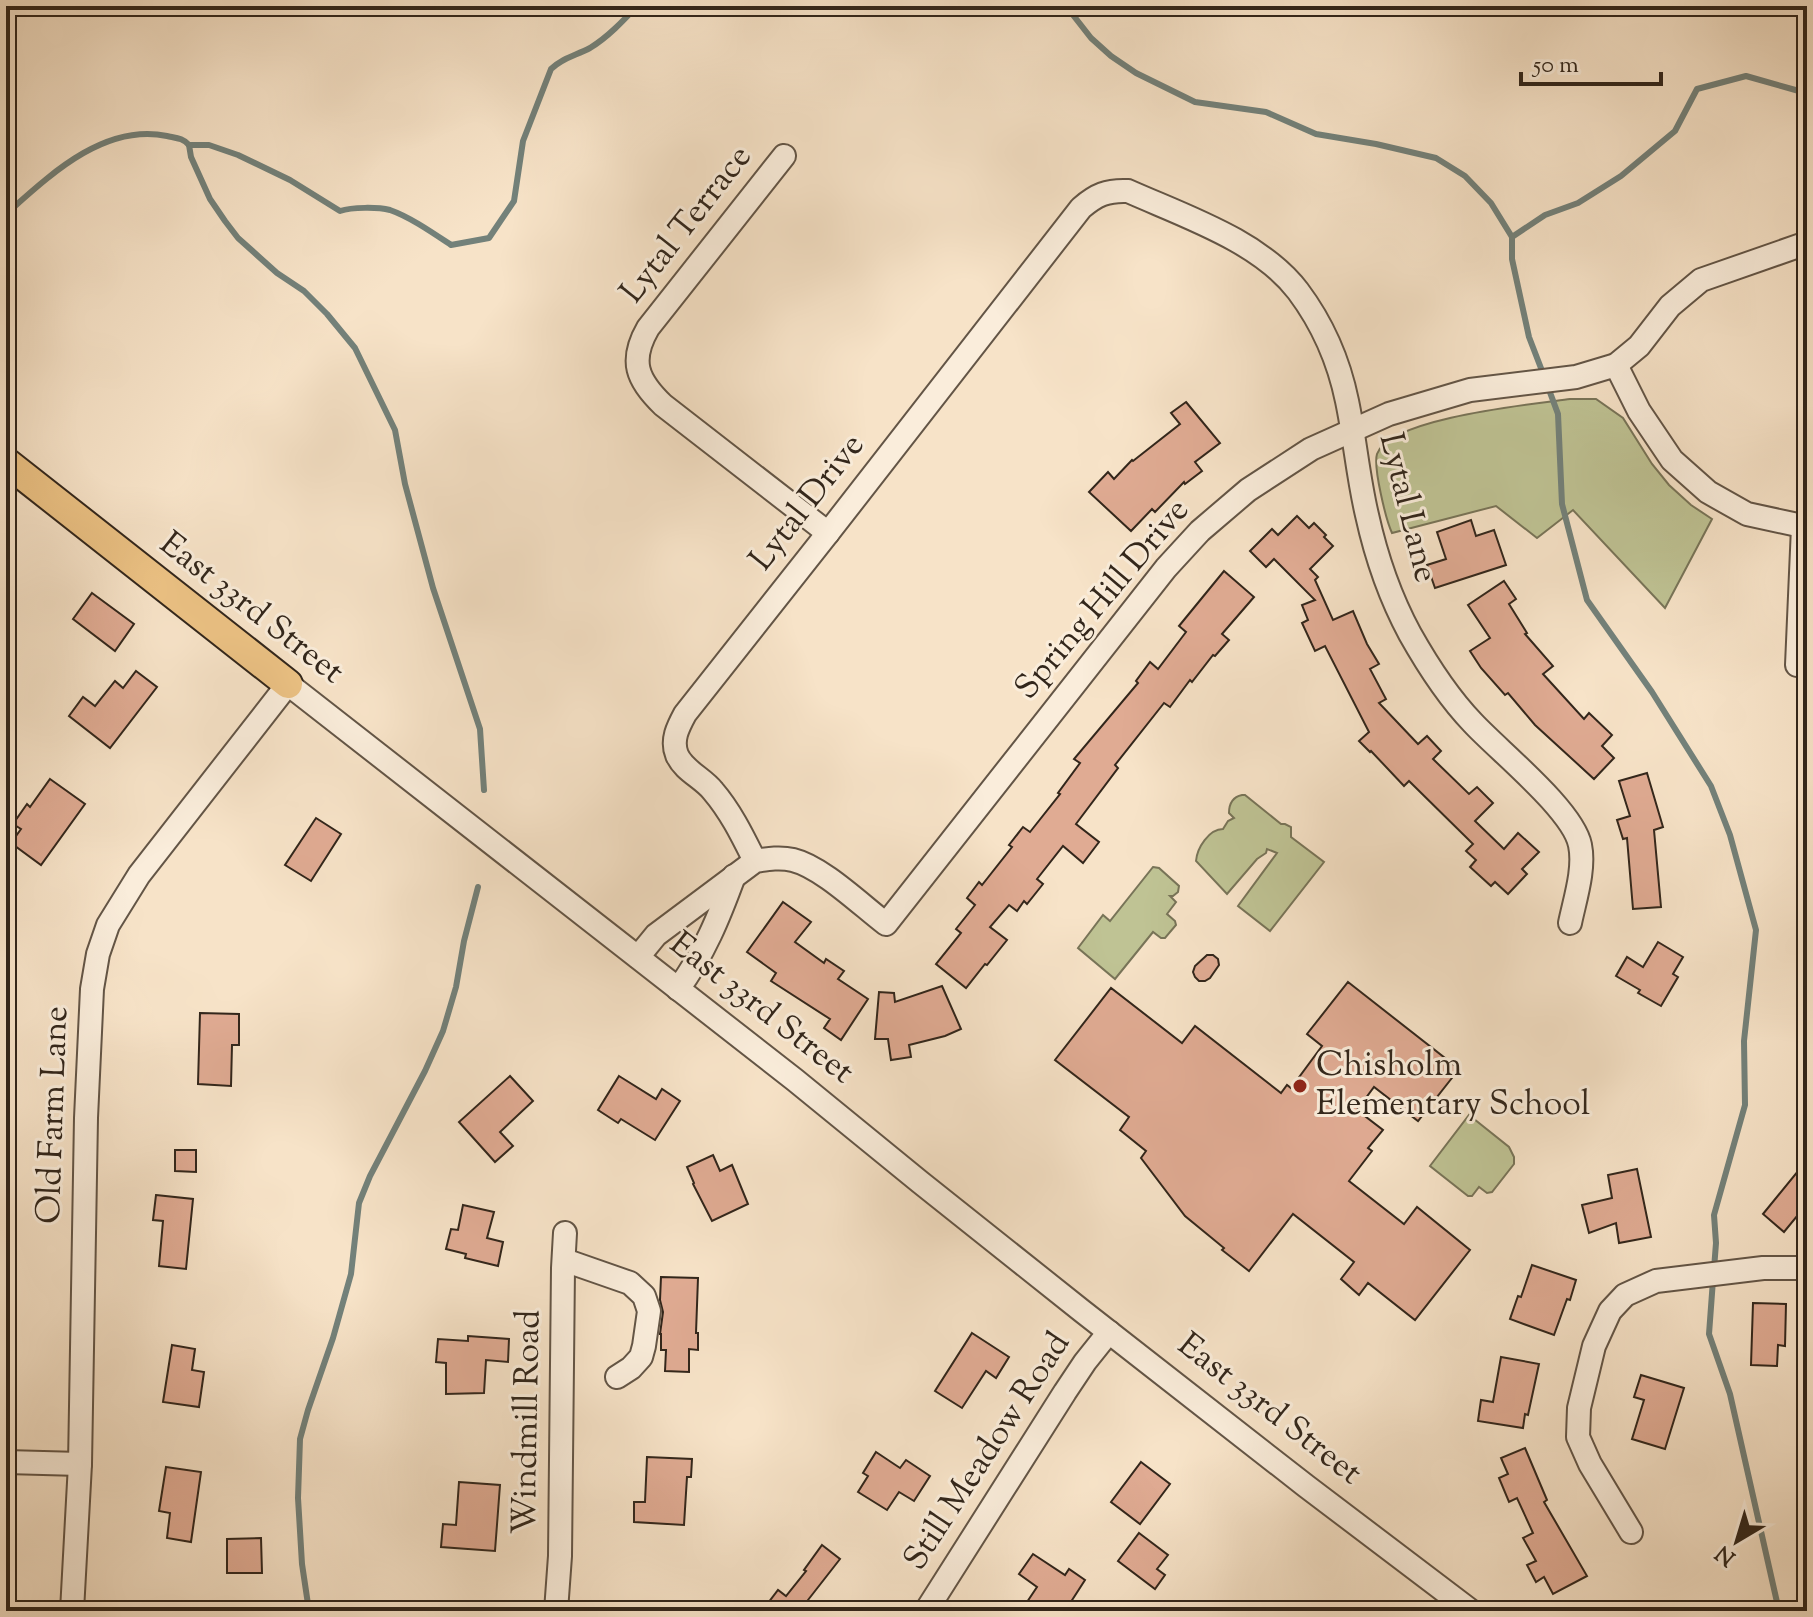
<svg xmlns="http://www.w3.org/2000/svg" width="1813" height="1617" viewBox="0 0 1813 1617" font-family="'Sorts Mill Goudy',serif">
	<style>
		.green { fill: #bfc394; stroke: #787458; stroke-width: 2 }
		.lines { fill: none; stroke-linecap: round; stroke-linejoin: round }
		.stream { stroke: #73817a; stroke-width: 6 }
		.building { fill: #e0ab93; stroke: #32261b; stroke-width: 2 }
		.minor-casing { stroke: #635546; stroke-width: 26 }
		.major-casing { stroke: #32261b; stroke-width: 32 }
		.minor { stroke: #faeddb; stroke-width: 22 }
		.major { stroke: #ecc284; stroke-width: 28 }
		.poi-dot { fill: #8f2418; stroke: #faeddb; stroke-width: 3 }
		.labels { text-anchor: middle; dominant-baseline: central; stroke-width: 6; stroke-linejoin: round; paint-order: stroke }
		.street-label { font-size: 34px; fill: #32261b; stroke: #faeddb }
		.poi-label { font-size: 34px; fill: #32261b; stroke: #faeddb; text-anchor: start }
	</style>
	<rect width="100%" height="100%" fill="#f7e3c8"/>
	<filter id="stains"><feTurbulence type="fractalNoise" baseFrequency=".0025" numOctaves="4"/><feColorMatrix values="0 0 0 0 .2 0 0 0 0 .09 0 0 0 0 .02 0 0 0 .5 -.17"/></filter>
	<radialGradient id="worn" r=".72"><stop offset=".6" stop-color="#630" stop-opacity="0"/><stop offset="1" stop-color="#630" stop-opacity=".3"/></radialGradient>
	<!-- green -->
	<g class="green">
		<path d="M1570 399H1596L1623 418 1652 464 1669 485 1691 505 1712 519 1665 608 1573 510 1537 538 1496 506 1392 533C1386 520 1373 467 1377 454 1389 418 1534 404 1570 399Z"/>
		<path d="M1242 795H1245L1281 824H1285L1291 827V837L1324 862 1270 931 1238 906 1277 853 1267 849 1266 853 1257 859 1227 894 1196 861C1197 848 1209 829 1223 829L1228 821 1234 818 1229 813C1229 804 1233 797 1242 795Z"/>
		<polygon points="1153,867 1159,868 1179,886 1178,892 1173,896 1170,896 1176,902 1167,914 1175,921 1176,925 1165,938 1161,938 1153,932 1115,979 1078,948 1103,915 1110,921"/>
		<polygon points="1469,1115 1509,1147 1514,1157 1514,1164 1492,1192 1487,1193 1479,1187 1472,1196 1468,1196 1430,1166"/>
	</g>
	<g class="lines">
		<!-- stream -->
		<g class="stream">
			<polyline points="1066,6 1091,38 1111,56 1136,73 1195,102 1266,112 1316,134 1376,144 1436,158 1465,176 1491,203 1512,237 1512,259 1529,337 1544,376"/>
			<polyline points="189,145 191,157 210,199 225,221 238,238 277,273 304,291 327,314 355,348 395,430 405,484 433,588 480,729 484,790"/>
			<path d="M6 214C50 175 104 123 167 136 176 138 183 138 189 145H209L238 155 290 180 340 211C352 207 378 207 390 210 410 217 433 233 451 245L489 238 514 201 523 141 551 69C564 57 575 56 590 48 608 37 623 21 637 6"/>
			<polyline points="1512,237 1545,215 1578,203 1621,176 1675,131 1697,89 1746,76 1799,91 1807,98"/>
			<polyline points="1548,387 1558,414 1562,504 1587,600 1652,692 1711,786 1730,835 1756,930 1744,1041 1745,1105 1714,1215 1716,1243 1714,1269"/>
			<polyline points="1713,1280 1709,1334 1730,1394 1779,1611"/>
			<polyline points="309,1611 302,1564 298,1498 300,1439 308,1410 333,1338 351,1274 359,1203 370,1176 425,1071 443,1031 456,987 464,941 478,887"/>
		</g>
	</g>
	<!-- building -->
	<g class="building">
		<polygon points="1186,402 1220,443 1195,462 1202,471 1185,484 1184,482 1155,512 1152,509 1131,531 1089,492 1108,472 1114,479 1132,460 1133,461 1180,424 1171,413"/>
		<polygon points="1297,516 1309,528 1314,523 1326,535 1324,537 1333,546 1310,569 1318,577 1315,580 1333,620 1353,611 1367,644 1379,664 1370,669 1386,699 1379,703 1418,744 1427,736 1441,751 1433,759 1469,794 1477,787 1493,803 1475,821 1504,849 1518,833 1539,852 1522,869 1527,874 1508,894 1495,882 1491,886 1470,867 1476,860 1466,851 1473,844 1409,781 1404,786 1371,751 1370,752 1359,741 1369,732 1325,646 1315,651 1302,623 1308,620 1302,605 1315,600 1274,559 1266,567 1250,551 1272,529 1278,535"/>
		<polygon points="1471,520 1476,536 1494,530 1506,565 1435,588 1427,565 1446,559 1437,532"/>
		<polygon points="1224,571 1254,597 1222,634 1229,640 1215,656 1213,655 1192,682 1190,680 1170,707 1164,703 1115,765 1118,768 1076,824 1099,842 1083,863 1063,846 1037,879 1043,884 1027,904 1024,901 1017,911 1009,905 990,927 1007,940 987,965 985,964 966,988 936,964 961,933 956,929 975,905 967,898 979,882 982,885 1012,847 1009,845 1023,827 1030,832 1060,794 1058,793 1080,763 1074,759 1138,683 1136,681 1150,662 1158,669 1186,632 1179,626"/>
		<polygon points="1504,581 1516,599 1509,604 1527,633 1525,634 1553,666 1543,674 1584,719 1589,713 1612,735 1602,746 1614,758 1594,779 1535,725 1508,693 1505,695 1481,668 1470,651 1490,638 1468,605"/>
		<polygon points="92,593 134,624 115,651 73,619"/>
		<polygon points="136,671 157,687 110,748 69,716 83,697 95,706 115,681 123,688"/>
		<polygon points="1647,773 1663,827 1654,830 1661,907 1633,909 1627,838 1623,839 1617,820 1630,816 1619,781"/>
		<polygon points="50,779 85,804 41,865 11,843 21,829 13,824 27,804 30,807"/>
		<polygon points="316,818 341,834 311,881 285,865"/>
		<polygon points="783,902 811,922 795,942 824,963 826,959 844,971 838,979 868,999 841,1040 824,1028 830,1019 771,981 776,973 747,952"/>
		<polygon points="1658,942 1683,957 1673,974 1678,977 1661,1006 1638,993 1640,990 1616,976 1627,957 1643,967"/>
		<polygon points="1207,955 1213,955 1218,959 1219,965 1210,978 1205,981 1199,981 1195,977 1193,972 1195,966"/>
		<polygon points="1348,982 1459,1069 1418,1121 1374,1087 1357,1110 1383,1130 1368,1148 1372,1151 1349,1181 1404,1224 1417,1207 1470,1250 1415,1320 1368,1283 1359,1295 1341,1279 1354,1262 1293,1214 1249,1271 1222,1250 1224,1248 1185,1216 1141,1158 1146,1151 1120,1130 1129,1117 1055,1060 1111,988 1182,1043 1195,1026 1281,1093 1287,1085 1291,1088 1322,1046 1307,1034"/>
		<polygon points="942,986 961,1029 945,1036 909,1045 911,1057 891,1060 888,1039 875,1039 879,992 894,993 895,1002"/>
		<polygon points="200,1013 239,1014 239,1045 232,1045 231,1086 198,1084"/>
		<polygon points="510,1076 533,1101 500,1132 513,1146 495,1162 459,1122"/>
		<polygon points="619,1076 656,1099 662,1089 680,1101 655,1140 621,1119 618,1123 598,1110"/>
		<polygon points="175,1150 196,1150 196,1172 175,1171"/>
		<polygon points="713,1155 720,1171 732,1165 748,1204 712,1221 693,1184 694,1183 687,1167"/>
		<polygon points="1807,1160 1807,1204 1784,1232 1763,1214"/>
		<polygon points="1637,1169 1651,1237 1619,1243 1616,1223 1589,1233 1582,1205 1612,1198 1608,1175"/>
		<polygon points="156,1195 193,1199 186,1269 159,1266 163,1221 153,1220"/>
		<polygon points="463,1205 494,1212 487,1238 503,1242 498,1266 465,1258 466,1254 446,1249 451,1229 458,1230"/>
		<polygon points="1532,1265 1576,1280 1570,1300 1567,1299 1554,1335 1510,1319 1518,1296 1521,1297"/>
		<polygon points="661,1277 698,1278 696,1333 698,1333 698,1350 689,1349 689,1372 665,1371 666,1350 661,1350 661,1334 660,1334 663,1312 660,1300"/>
		<polygon points="1753,1303 1786,1304 1785,1346 1778,1345 1777,1366 1751,1365"/>
		<polygon points="972,1333 1009,1357 996,1378 986,1371 962,1408 935,1391"/>
		<polygon points="468,1336 509,1339 508,1362 486,1360 484,1393 446,1394 446,1363 436,1362 438,1339 468,1341"/>
		<polygon points="172,1345 195,1349 192,1370 204,1372 199,1407 163,1402"/>
		<polygon points="1501,1357 1539,1364 1528,1415 1525,1414 1523,1428 1478,1421 1481,1400 1493,1402"/>
		<polygon points="1641,1375 1684,1388 1665,1449 1632,1439 1644,1400 1634,1397"/>
		<polygon points="1525,1448 1547,1500 1544,1502 1587,1576 1553,1594 1544,1577 1536,1582 1527,1565 1536,1561 1523,1538 1533,1533 1517,1498 1509,1502 1499,1478 1508,1474 1501,1458"/>
		<polygon points="876,1452 900,1468 906,1460 930,1476 914,1501 899,1492 887,1510 858,1492 868,1476 863,1473"/>
		<polygon points="647,1457 692,1459 691,1477 687,1477 684,1525 634,1522 634,1502 645,1502"/>
		<polygon points="1141,1462 1170,1484 1140,1524 1111,1502"/>
		<polygon points="166,1467 201,1472 191,1542 167,1538 170,1513 159,1511"/>
		<polygon points="459,1482 500,1485 495,1551 441,1547 443,1524 456,1525"/>
		<polygon points="1139,1533 1168,1555 1157,1569 1165,1575 1155,1589 1118,1561"/>
		<polygon points="261,1538 262,1573 227,1573 227,1539"/>
		<polygon points="822,1545 840,1559 808,1600 822,1611 762,1611 778,1590 786,1596 806,1571 804,1570"/>
		<polygon points="1033,1554 1065,1575 1069,1569 1085,1580 1065,1611 1021,1611 1037,1587 1019,1574"/>
	</g>
	<g class="lines">
		<defs>
			<g id="minor">
				<path d="M784 156 648 328C629 361 637 380 663 405L828 533"/>
				<polyline points="1616,365 1639,411 1672,460 1708,492 1747,514 1807,527"/>
				<polyline points="1797,665 1803,527"/>
				<path d="M755 861C743 837 731 812 713 791 703 778 684 771 677 755 671 740 678 727 685 714L828 533 1081 208C1096 195 1107 190 1128 191 1184 216 1260 241 1298 291 1322 323 1339 362 1347 401 1355 439 1358 477 1367 515 1376 556 1390 597 1410 634 1428 666 1447 696 1473 723 1499 751 1573 810 1580 845 1585 869 1575 899 1570 923"/>
				<path d="M638 957 656 935 755 861C768 859 780 857 793 860 822 867 861 905 886 924L1166 568 1200 531 1248 490 1311 449 1389 414 1470 390 1576 377 1616 365 1639 346 1670 306 1701 280 1807 243"/>
				<path d="M678 989C704 954 719 917 734 876"/>
				<polyline points="564,1260 630,1283 644,1296 649,1311 644,1346 641,1357 631,1368 617,1377"/>
				<polyline points="6,1462 80,1464"/>
				<polyline points="1631,1532 1590,1464 1578,1437 1579,1408 1594,1346 1610,1311 1625,1295 1656,1281 1763,1268 1807,1268"/>
				<polyline points="72,1611 80,1464 86,1118 92,989 98,954 108,925 139,875 288,684 795,1080 920,1182 1082,1311 1306,1486 1471,1611"/>
				<polyline points="556,1611 560,1556 563,1268 565,1233"/>
				<polyline points="926,1611 1065,1392 1085,1362 1109,1332"/>
			</g>
			<polyline id="major" points="6,462 288,684"/>
		</defs>
		<!-- minor casing -->
		<use href="#minor" class="minor-casing"/>
		<!-- major casing -->
		<use href="#major" class="major-casing"/>
		<!-- minor -->
		<use href="#minor" class="minor"/>
		<!-- major -->
		<use href="#major" class="major"/>
	</g>
	<!-- markers -->
	<circle class="poi-dot" cx="1300" cy="1086" r="8"/>
	<g class="labels">
		<!-- street labels -->
		<g class="street-label">
			<text transform="translate(687 225) rotate(-52)">Lytal Terrace</text>
			<text transform="translate(808 503) rotate(-52)">Lytal Drive</text>
			<text transform="translate(1407 508) rotate(76)">Lytal Lane</text>
			<text transform="translate(1103 600) rotate(-50)">Spring Hill Drive</text>
			<text transform="translate(251 609) rotate(38)">East 33rd Street</text>
			<text transform="translate(761 1009) rotate(38)">East 33rd Street</text>
			<text transform="translate(54 1115) rotate(-88)">Old Farm Lane</text>
			<text transform="translate(1269 1410) rotate(38)">East 33rd Street</text>
			<text transform="translate(528 1422) rotate(-89)">Windmill Road</text>
			<text transform="translate(988 1452) rotate(-57)">Still Meadow Road</text>
		</g>
		<!-- poi labels -->
		<g class="poi-label">
			<text x="1316" y="1066">Chisholm<tspan x="1316" dy="39">Elementary School</tspan></text>
		</g>
	</g>
	<!-- margin -->
	<rect width="1813" height="1617" fill="none" stroke="#f7e3c8" stroke-width="32"/>
	<rect x="8" y="8" width="1797" height="1601" fill="none" stroke="#32261b" stroke-width="4"/>
	<rect x="16" y="16" width="1781" height="1585" fill="none" stroke="#32261b" stroke-width="2"/>
	<!-- north arrow -->
	<g transform="translate(1737 1541) rotate(218)" stroke="#faeddb" stroke-width="6" paint-order="stroke">
	<path d="M0-6L14 30L0 20L-14 30Z" fill="#32261b"/>
	<text y="-12" font-size="22" font-weight="bold" text-anchor="middle" fill="#32261b">N</text>
	</g>
	<!-- scale -->
	<path d="M1521 72v12h140v-12" fill="none" stroke="#32261b" stroke-width="4"/>
	<text x="1533" y="72" font-size="24" fill="#32261b" stroke="#faeddb" stroke-width="6" paint-order="stroke">50 m</text>
	<rect width="100%" height="100%" filter="url(#stains)"/>
	<rect width="100%" height="100%" fill="url(#worn)"/>
</svg>
